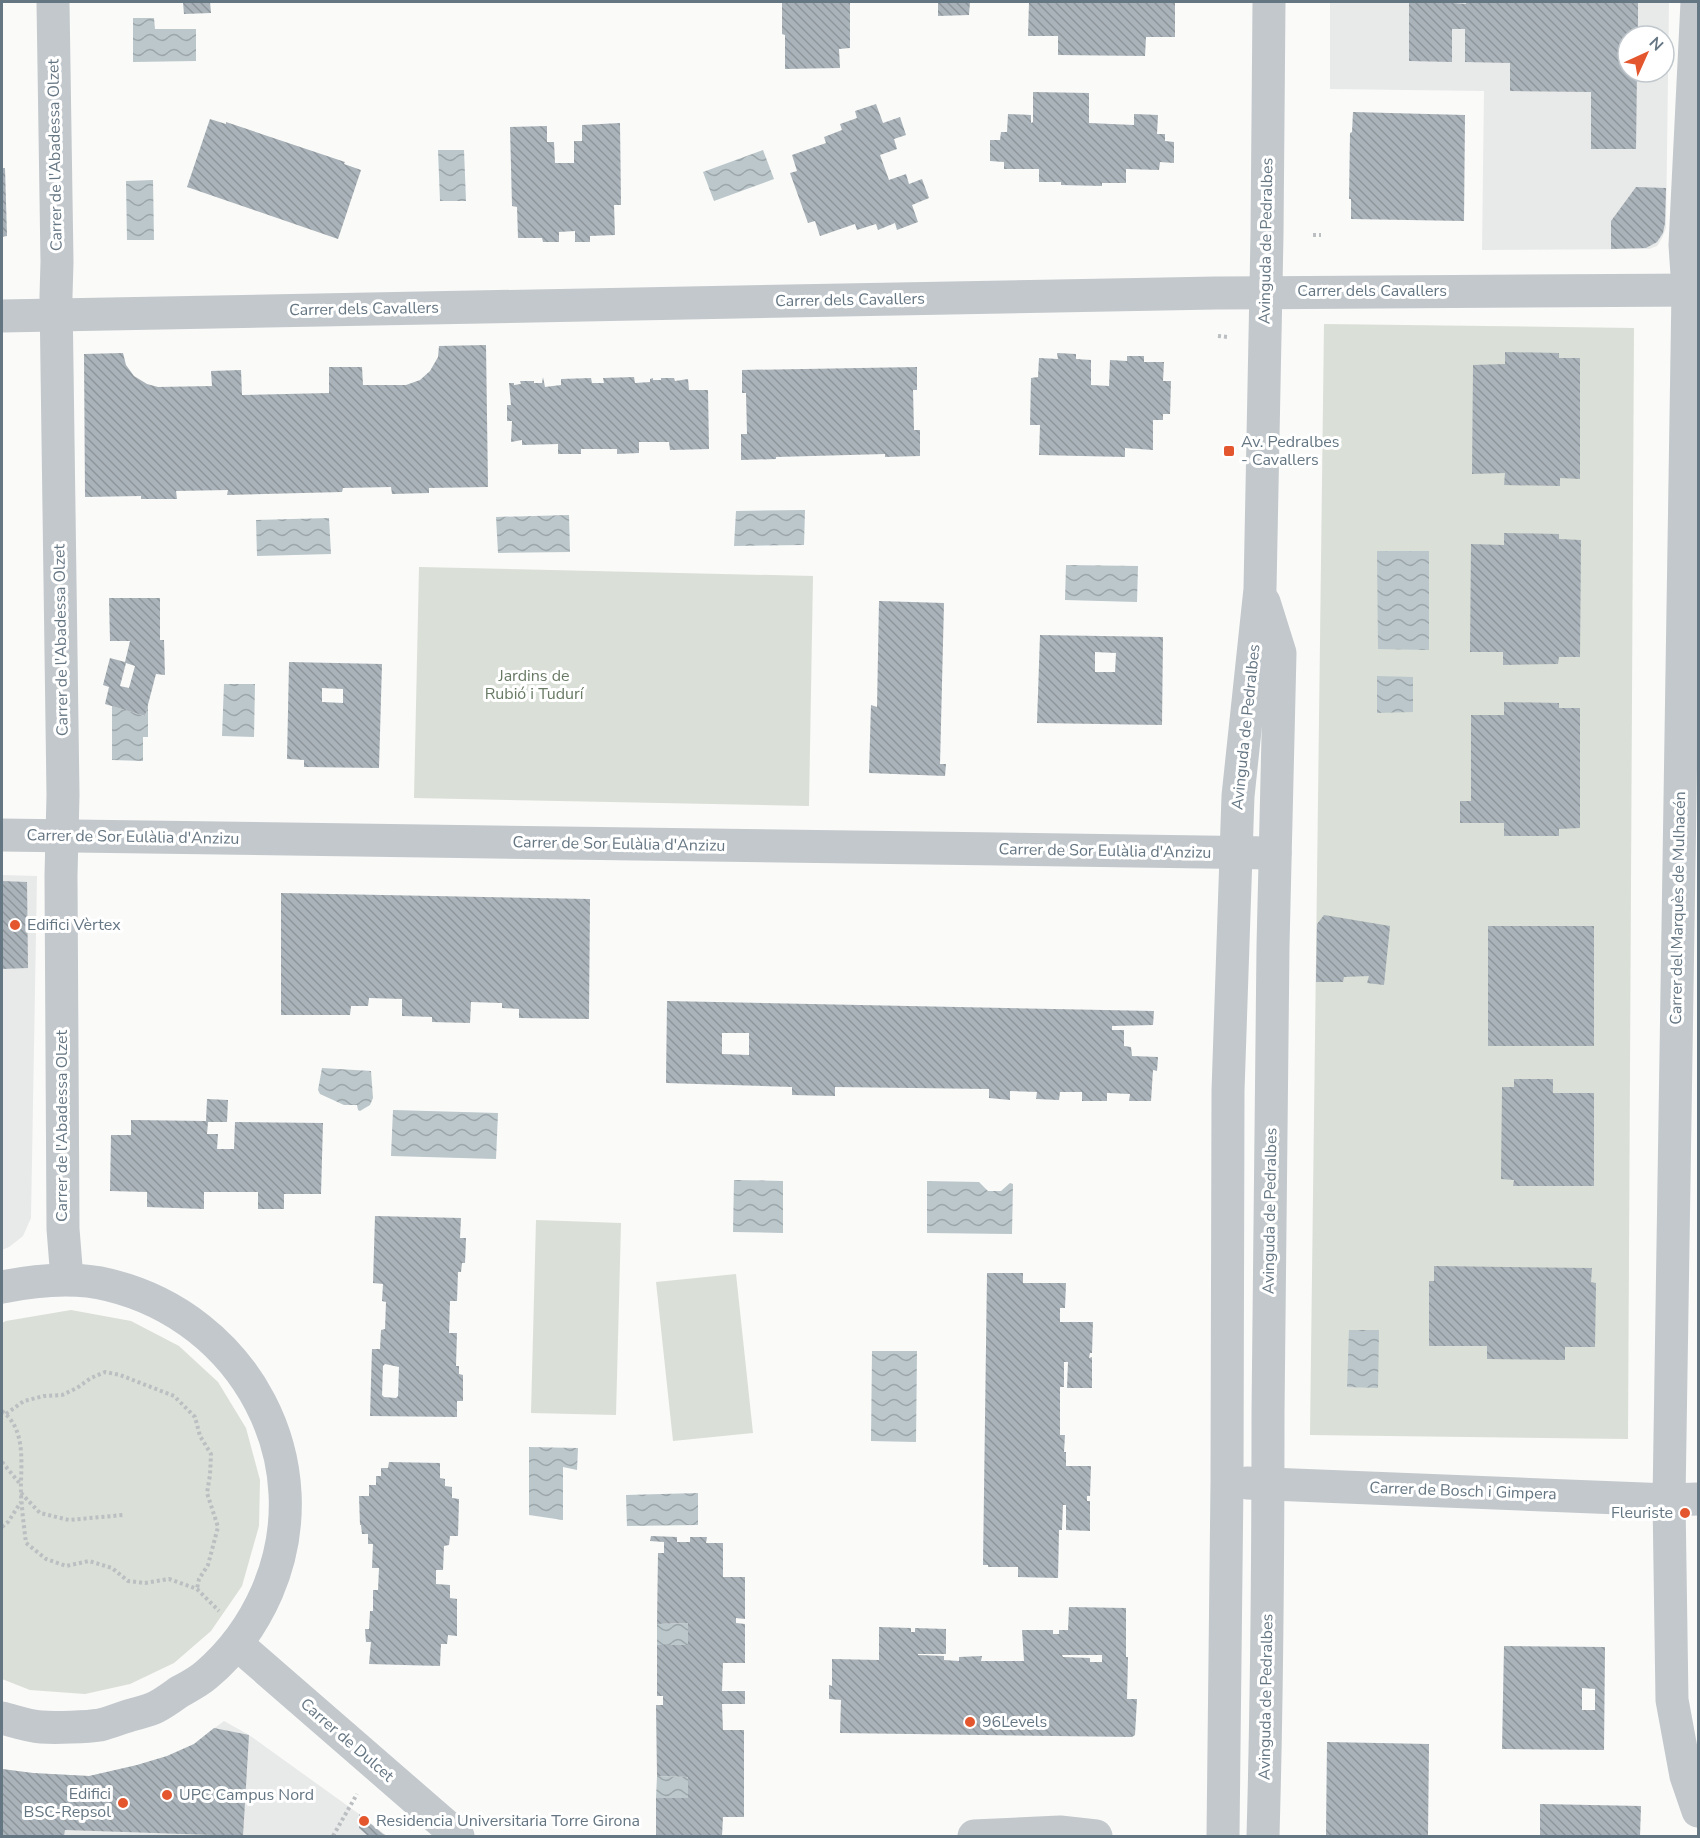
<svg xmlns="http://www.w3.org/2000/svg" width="1700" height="1838" viewBox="0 0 1700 1838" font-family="'Nunito Sans',sans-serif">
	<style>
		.built { fill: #e8e9e9; fill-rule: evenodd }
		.green { fill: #dadfd7 }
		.water { fill: url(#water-waves) }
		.building { fill: url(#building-back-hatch); fill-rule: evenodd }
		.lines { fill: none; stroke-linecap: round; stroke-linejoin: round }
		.path { stroke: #bbbfc2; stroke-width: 4; stroke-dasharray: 3 3; stroke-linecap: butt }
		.minor { stroke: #c3c8cc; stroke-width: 33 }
		.poi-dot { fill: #e4572e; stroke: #fff; stroke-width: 2 }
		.labels { text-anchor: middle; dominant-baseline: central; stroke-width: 6; stroke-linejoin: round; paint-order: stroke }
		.street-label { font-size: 16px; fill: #657683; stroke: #fff }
		.poi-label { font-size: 16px; fill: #657683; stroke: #fff; text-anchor: start }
		.park-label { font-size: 16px; fill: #687a64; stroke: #fff }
	</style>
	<defs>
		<pattern id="water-waves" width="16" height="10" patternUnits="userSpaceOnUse" patternTransform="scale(1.5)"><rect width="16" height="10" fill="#bbc7cb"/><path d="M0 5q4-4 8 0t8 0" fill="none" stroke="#9ca6aa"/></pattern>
		<pattern id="building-back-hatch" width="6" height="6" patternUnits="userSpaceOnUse" patternTransform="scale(1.5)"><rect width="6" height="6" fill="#aab3b9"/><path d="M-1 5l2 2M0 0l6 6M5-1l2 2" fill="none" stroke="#8e969c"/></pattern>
	</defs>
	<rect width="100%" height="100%" fill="#fafaf8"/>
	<!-- built -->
	<g class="built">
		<path d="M1330 2H1669L1666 228 1662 238 1657 246 1649 249 1482 250 1484 91 1330 89ZM1628 36H1664V72H1628Z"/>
		<polygon points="2,875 37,876 31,1218 23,1236 9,1247 2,1250"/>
		<polygon points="224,1721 249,1735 359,1814 387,1836 2,1836 2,1769 33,1773 90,1776 137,1765 167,1756 194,1744"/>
	</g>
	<!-- green -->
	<g class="green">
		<polygon points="1324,324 1634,328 1628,1439 1310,1435"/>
		<polygon points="419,567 813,576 809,806 414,798"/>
		<polygon points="536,1220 621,1223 616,1415 531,1413"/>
		<polygon points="736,1274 753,1433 673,1441 656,1282"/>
		<polygon points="71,1310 131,1321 179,1346 218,1382 246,1428 260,1480 259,1526 242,1586 211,1631 174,1663 130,1684 85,1694 30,1690 2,1679 2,1323 6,1321"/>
	</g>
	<!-- water -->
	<g class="water">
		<polygon points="133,18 154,18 155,29 196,29 196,61 133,62"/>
		<polygon points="438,150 464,150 466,201 440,201"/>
		<polygon points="763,150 774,179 714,201 703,172"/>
		<polygon points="153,180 154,240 127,240 126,181"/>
		<polygon points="805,510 804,545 734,546 736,511"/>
		<polygon points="569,515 570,552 498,553 496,517"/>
		<polygon points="329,518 331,554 257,556 256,520"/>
		<polygon points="1377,551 1429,551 1429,650 1378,649"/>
		<polygon points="1066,565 1138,566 1137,602 1065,600"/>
		<polygon points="1377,676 1413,677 1413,712 1377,713"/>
		<polygon points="224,684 255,684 254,737 222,736"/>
		<polygon points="148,703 148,737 143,737 143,761 112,760 112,706 145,716"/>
		<polygon points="322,1068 371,1071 373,1098 370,1105 360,1111 358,1110 357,1105 344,1105 320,1094 318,1090"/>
		<polygon points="393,1110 498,1113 496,1159 391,1156"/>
		<polygon points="734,1180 783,1181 783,1233 733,1232"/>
		<polygon points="927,1181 979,1182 988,1191 1001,1191 1010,1183 1013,1184 1012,1234 927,1233"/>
		<polygon points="1349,1330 1379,1330 1378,1388 1347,1387"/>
		<polygon points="872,1351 917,1351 916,1442 871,1441"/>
		<polygon points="529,1447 578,1448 577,1470 563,1467 563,1520 529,1515"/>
		<polygon points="698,1493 698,1525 627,1526 626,1495"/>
		<polygon points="688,1623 688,1645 657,1645 657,1624"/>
		<polygon points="657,1776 688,1777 688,1798 656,1798"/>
	</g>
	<!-- building -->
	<g class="building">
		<polygon points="183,2 210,2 211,13 184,14"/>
		<polygon points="782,2 850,2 850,48 839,49 840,68 785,69 785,35 782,34"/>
		<polygon points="938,2 970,2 969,15 938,16"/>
		<polygon points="1029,2 1175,2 1175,37 1146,37 1145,56 1058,55 1058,36 1028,36"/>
		<polygon points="1409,2 1453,2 1453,3 1466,4 1466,2 1638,2 1638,36 1628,36 1628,72 1637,72 1636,149 1591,149 1591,92 1510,91 1510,63 1465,62 1465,29 1452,29 1452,62 1409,61"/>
		<polygon points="1033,92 1089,93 1089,123 1134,125 1134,114 1158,115 1157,134 1165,134 1165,141 1174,142 1174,163 1160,162 1159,170 1126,169 1126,183 1102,183 1102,186 1061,185 1061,182 1039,182 1039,169 1004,169 1004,162 990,161 990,140 1000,140 1001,132 1007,132 1008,114 1031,115 1031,123 1033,122"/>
		<polygon points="876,104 883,123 900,117 906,135 894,139 897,149 880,155 889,180 906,174 909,184 922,179 929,198 912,205 918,222 897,230 895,223 878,230 876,224 857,230 855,224 820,236 815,221 808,223 790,173 797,171 792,155 826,143 824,137 842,130 840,124 857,118 855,111"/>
		<polygon points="1353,112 1465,115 1464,221 1351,219 1351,199 1349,199 1350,133 1352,132"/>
		<polygon points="210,119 226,124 226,122 345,162 344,164 361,170 338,239 187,187"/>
		<polygon points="620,123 621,205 614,205 615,235 590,236 590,242 575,242 575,231 559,232 559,242 543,242 542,238 518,238 517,207 512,206 510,127 547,126 547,142 554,142 555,163 574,163 574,141 582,141 582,125"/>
		<polygon points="2,168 5,168 7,236 2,237"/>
		<polygon points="1636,187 1666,188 1665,223 1663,233 1657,242 1646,248 1611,249 1611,221"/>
		<polygon points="486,345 488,487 429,488 429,493 392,494 391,487 343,488 342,492 227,495 228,490 176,491 177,499 141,499 141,496 85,497 84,354 123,353 126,365 134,376 147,384 158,387 212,386 211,371 241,370 242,395 329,393 329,367 362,367 363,385 406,385 420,380 430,371 438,357 439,346"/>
		<polygon points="1505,352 1559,353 1559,358 1580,358 1580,479 1560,478 1560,486 1504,485 1505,473 1472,474 1473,365 1505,364"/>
		<polygon points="1057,353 1076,354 1076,359 1091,360 1091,385 1109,386 1110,360 1127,361 1127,356 1144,356 1144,362 1164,362 1163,381 1171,381 1170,414 1163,414 1163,420 1153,420 1153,450 1125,448 1125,457 1039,455 1040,425 1030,425 1031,378 1038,377 1039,358 1058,359"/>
		<polygon points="917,367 917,390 913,390 914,430 920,430 920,456 885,457 885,454 776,457 776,459 741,460 741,434 747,434 746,393 742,393 742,370"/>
		<polygon points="543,377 545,387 561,385 561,379 591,378 592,383 604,383 603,378 634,377 635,383 650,382 650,379 653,378 653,380 661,380 661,378 674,378 675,381 688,379 689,390 708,390 709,449 670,450 669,442 639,442 639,453 617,454 617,449 581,449 581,454 558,454 558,444 522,445 522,440 511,442 512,421 507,421 507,405 511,405 509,383 514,383 514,385 521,384 520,381 534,381 534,383 542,383"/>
		<polygon points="1504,533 1559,534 1559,539 1581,540 1580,657 1559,657 1558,664 1503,665 1503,652 1470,652 1471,544 1504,545"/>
		<path d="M109 598H160V640H164L165 675 156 674 145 716 105 704 109 687 103 685 110 658 125 662 130 641H110ZM126 663 135 666 129 688 120 686Z"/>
		<polygon points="879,601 944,603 940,764 946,764 945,776 869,773 871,705 877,707"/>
		<path d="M1040 635 1163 637 1162 725 1037 723ZM1095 652 1116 653 1115 672H1095Z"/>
		<path d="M289 662 382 664 379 768 304 767V760L287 759ZM322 688 343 689V703L322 702Z"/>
		<polygon points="1504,702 1559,703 1559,708 1580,708 1580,828 1559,829 1559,836 1504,836 1504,823 1460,823 1460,801 1471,801 1471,715 1504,715"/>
		<polygon points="2,881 27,882 28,968 2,969"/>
		<polygon points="281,893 590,899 589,1019 519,1018 519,1009 502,1008 502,1003 471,1002 470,1023 432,1022 432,1017 402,1016 402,999 369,998 368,1006 351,1006 350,1015 281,1015"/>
		<polygon points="1324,915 1390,926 1384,985 1367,983 1369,976 1344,977 1343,982 1316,982 1317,924"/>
		<rect x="1488" y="926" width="106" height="120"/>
		<path d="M667 1001 1154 1011 1153 1025 1112 1026V1030H1124V1046L1131 1047 1132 1056 1158 1057 1157 1071 1153 1070 1151 1101H1129L1130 1094 1107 1093V1101H1082V1092H1060L1059 1100 1036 1099 1037 1092 1010 1091V1100L989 1098V1089L835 1087V1096L792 1095V1087L666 1083ZM722 1033H749V1055L722 1054Z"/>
		<polygon points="1514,1079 1553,1079 1553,1093 1594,1093 1594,1186 1513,1186 1514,1180 1501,1179 1502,1087 1514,1087"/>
		<polygon points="207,1099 228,1100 227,1122 208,1122 207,1134 218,1134 217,1149 234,1149 235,1122 323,1123 321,1194 284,1194 284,1209 258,1209 258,1192 204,1192 204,1209 147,1207 147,1192 110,1191 111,1135 131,1135 131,1120 206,1121"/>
		<path d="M375 1216 461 1218 460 1238H466L465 1263H462L461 1272H458L457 1301H450L449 1333H457L456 1366H459V1374L463 1375V1401H457V1417L370 1416 372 1349H380L381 1330 385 1329 386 1302 382 1301 383 1284 373 1283ZM385 1364 399 1367 398 1396 396 1398 384 1397 382 1395 383 1366Z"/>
		<polygon points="1434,1266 1592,1268 1591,1282 1596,1283 1595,1347 1565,1347 1565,1360 1487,1359 1487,1346 1429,1346 1429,1281 1434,1281"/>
		<polygon points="987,1273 1023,1273 1023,1283 1066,1283 1065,1308 1060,1308 1060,1322 1093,1322 1092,1353 1090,1353 1089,1358 1092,1357 1092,1388 1067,1388 1068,1362 1064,1362 1064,1387 1060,1387 1060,1435 1065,1435 1064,1452 1066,1452 1066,1466 1091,1466 1090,1496 1087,1496 1087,1501 1090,1501 1090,1531 1066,1530 1066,1505 1063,1505 1062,1530 1059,1530 1058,1578 1018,1577 1018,1567 988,1567 988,1565 983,1565"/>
		<polygon points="389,1462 440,1463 440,1478 445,1479 445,1486 452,1487 452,1498 459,1499 458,1536 450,1536 449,1545 444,1546 443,1570 436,1570 436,1584 450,1585 450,1598 457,1599 457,1636 448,1635 447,1644 441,1644 440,1666 369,1664 371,1642 366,1642 365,1629 369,1629 370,1611 373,1611 373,1590 378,1590 379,1568 372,1568 373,1544 368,1544 368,1534 362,1534 361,1525 360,1525 359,1496 369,1496 369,1485 376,1485 376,1476 381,1476 381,1468 388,1468"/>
		<polygon points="651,1536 677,1537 677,1542 690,1542 690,1537 707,1537 706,1543 723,1543 723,1577 745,1577 745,1619 736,1618 736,1623 745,1624 745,1663 723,1663 722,1691 745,1691 745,1704 722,1704 723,1730 744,1730 744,1817 723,1817 722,1836 656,1836 656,1798 688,1798 688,1777 657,1776 656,1705 663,1705 663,1696 657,1696 657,1645 688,1645 688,1623 657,1624 658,1553 664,1553 664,1542 650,1541"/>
		<path d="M1069 1607 1126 1608V1657H1128L1127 1699H1137L1135 1735 1132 1737 840 1733 841 1700 829 1699V1685L832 1686V1659L879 1660V1627L911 1628V1632H915V1628L946 1629V1654H918V1655L944 1656V1660L959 1661V1657L982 1656 981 1661H1024L1022 1630H1053V1634H1059V1630H1068ZM1062 1655H1102V1662H1090V1658L1063 1657Z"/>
		<path d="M1504 1646 1605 1647 1604 1750 1502 1749ZM1582 1688 1595 1689V1710H1582Z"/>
		<polygon points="214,1728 249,1735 243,1836 65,1830 64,1836 2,1836 2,1769 33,1773 89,1776 137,1765 167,1756 194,1744"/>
		<polygon points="1327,1742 1429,1744 1428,1836 1326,1836"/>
		<polygon points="1540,1804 1641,1806 1640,1836 1540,1836"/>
		<polygon points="359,1814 383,1834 387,1836 368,1836 359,1828"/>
	</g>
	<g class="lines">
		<!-- path -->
		<g class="path">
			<polyline points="1313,235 1321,235"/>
			<polyline points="1218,336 1228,337"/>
			<path d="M2 1411C28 1431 20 1467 21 1495 22 1511 24 1527 26 1543L46 1559 66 1566 89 1561 112 1568 128 1581 145 1583 169 1579 197 1589 219 1611"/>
			<polyline points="6,1414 24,1401 44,1396 62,1395 77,1388 91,1378 105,1372 120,1375 174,1396 195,1417 200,1436 211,1454 210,1475 207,1493 218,1527 208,1565 199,1579 197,1589"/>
			<polyline points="2,1462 21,1485"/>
			<polyline points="21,1493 40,1513 69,1520 123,1515"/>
			<polyline points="2,1527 8,1522 21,1502"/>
			<polyline points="333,1836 357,1794"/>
		</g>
		<!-- minor -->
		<g class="minor">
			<polyline points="53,2 57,262 56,296 63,795 61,875 63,1229 67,1279"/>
			<polyline points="1697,2 1685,245 1688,290 1669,1500 1672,1700 1686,1776 1698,1811"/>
			<polyline points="2,316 1216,293 1698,290"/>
			<polyline points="2,835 1275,853"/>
			<path d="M2 1287C37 1280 74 1276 109 1285 245 1318 323 1462 267 1592 253 1624 232 1653 206 1675 198 1682 188 1687 179 1692 172 1697 164 1703 156 1707 150 1710 142 1712 135 1714 123 1717 112 1722 100 1725 87 1727 55 1728 41 1727 28 1726 14 1721 2 1718"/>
			<polyline points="1247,1483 1669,1500 1698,1499"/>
			<polyline points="237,1644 458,1836"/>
			<polyline points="974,1836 1060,1832 1096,1836"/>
			<polyline points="1223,1836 1227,1482 1228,1091 1238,796 1260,589 1267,235 1269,2"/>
			<path d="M1263 1836C1267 1695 1268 1554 1268 1413L1273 946 1280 653 1264 602"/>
		</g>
	</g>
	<!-- markers -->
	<g class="poi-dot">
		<rect x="1223" y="445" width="12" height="12" rx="3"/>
		<circle cx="15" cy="925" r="6"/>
		<circle cx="1685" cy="1513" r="6"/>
		<circle cx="970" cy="1722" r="6"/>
		<circle cx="167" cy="1795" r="6"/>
		<circle cx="123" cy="1803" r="6"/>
		<circle cx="364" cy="1821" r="6"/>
	</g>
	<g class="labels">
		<!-- street labels -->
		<g class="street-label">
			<text transform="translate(55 155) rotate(-91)">Carrer de l'Abadessa Olzet</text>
			<text transform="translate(1266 241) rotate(-89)">Avinguda de Pedralbes</text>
			<text x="1372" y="291">Carrer dels Cavallers</text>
			<text transform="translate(850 300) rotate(-1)">Carrer dels Cavallers</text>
			<text transform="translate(364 309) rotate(-1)">Carrer dels Cavallers</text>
			<text transform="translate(61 640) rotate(-91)">Carrer de l'Abadessa Olzet</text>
			<text transform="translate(1246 727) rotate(-84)">Avinguda de Pedralbes</text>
			<text transform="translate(133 837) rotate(1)">Carrer de Sor Eulàlia d'Anzizu</text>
			<text transform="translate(619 844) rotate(1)">Carrer de Sor Eulàlia d'Anzizu</text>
			<text transform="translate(1105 851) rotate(1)">Carrer de Sor Eulàlia d'Anzizu</text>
			<text transform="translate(1678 908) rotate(-89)">Carrer del Marquès de Mulhacén</text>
			<text transform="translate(62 1126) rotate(-90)">Carrer de l'Abadessa Olzet</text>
			<text transform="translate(1270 1211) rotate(-89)">Avinguda de Pedralbes</text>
			<text transform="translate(1463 1491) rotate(2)">Carrer de Bosch i Gimpera</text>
			<text transform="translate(1266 1697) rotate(-89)">Avinguda de Pedralbes</text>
			<text transform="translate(347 1740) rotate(41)">Carrer de Dulcet</text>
		</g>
		<!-- poi labels -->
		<g class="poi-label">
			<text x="1241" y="442">Av. Pedralbes<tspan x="1241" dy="18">- Cavallers</tspan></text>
			<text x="27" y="925">Edifici Vèrtex</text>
			<text x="1673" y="1513" text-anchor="end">Fleuriste</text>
			<text x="982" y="1722">96Levels</text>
			<text x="111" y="1794" text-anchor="end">Edifici<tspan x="111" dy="18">BSC-Repsol</tspan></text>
			<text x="179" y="1795">UPC Campus Nord</text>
			<text x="376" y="1821">Residencia Universitaria Torre Girona</text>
		</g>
		<!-- park labels -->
		<g class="park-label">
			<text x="534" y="676">Jardins de<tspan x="534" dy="18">Rubió i Tudurí</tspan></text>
		</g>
	</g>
	<!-- border -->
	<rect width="1700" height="1838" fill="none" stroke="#657683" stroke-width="6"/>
	<!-- north arrow -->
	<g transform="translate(1646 54) rotate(45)"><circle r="28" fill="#ffffff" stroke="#c1c8cd" stroke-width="1.5"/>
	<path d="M0-4.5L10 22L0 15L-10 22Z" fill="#e4572e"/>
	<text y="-9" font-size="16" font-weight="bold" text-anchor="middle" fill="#657683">N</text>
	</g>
</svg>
